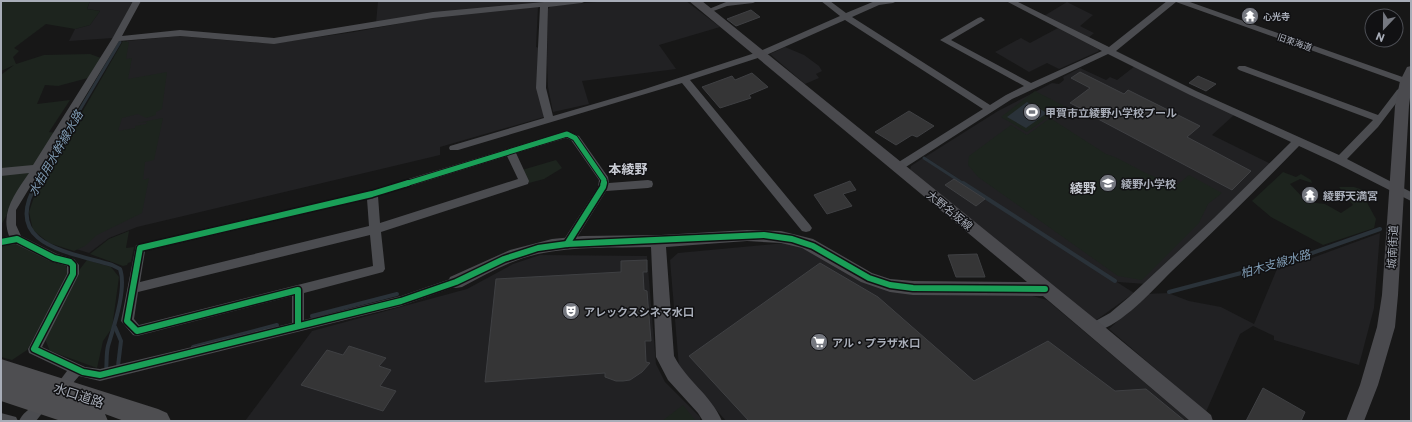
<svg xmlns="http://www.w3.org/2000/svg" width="1412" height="422" viewBox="0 0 1412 422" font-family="Commissioner,'Noto Sans JP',sans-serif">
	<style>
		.built { fill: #212123 }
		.green { fill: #1d241e }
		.water { fill: #2a3239 }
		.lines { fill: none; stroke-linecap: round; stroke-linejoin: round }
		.stream-far1 { stroke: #2a3239; stroke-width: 3 }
		.stream { stroke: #2a3239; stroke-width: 4 }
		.building { fill: #353536; stroke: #3f4043 }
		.street { fill: #4b4c50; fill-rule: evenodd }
		.secondary { fill: #4a4a4e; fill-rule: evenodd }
		.highway { fill: #4e4e51; fill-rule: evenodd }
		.cycleway-far1-casing { stroke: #111113; stroke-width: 7 }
		.cycleway-casing { stroke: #111113; stroke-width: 9 }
		.cycleway-far1 { stroke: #1a9f57; stroke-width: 5 }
		.cycleway { stroke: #1a9f57; stroke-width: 6 }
		.labels { text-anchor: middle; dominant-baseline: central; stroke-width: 3; stroke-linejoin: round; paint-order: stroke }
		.far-poi-label { font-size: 9px; font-weight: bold; fill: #a8adb8; stroke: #111113; text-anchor: start }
		.far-street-label { font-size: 9px; fill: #a8adb8; stroke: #111113 }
		.poi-label { font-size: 11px; font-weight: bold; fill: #a8adb8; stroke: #111113; text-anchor: start }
		.street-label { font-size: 11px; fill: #a8adb8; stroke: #111113 }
		.water-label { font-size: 12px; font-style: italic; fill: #7f9bb3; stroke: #111113 }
		.quarter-label { font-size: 13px; font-weight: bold; fill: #c9ccd4; stroke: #111113 }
		.near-street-label { font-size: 13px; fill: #a8adb8; stroke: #111113 }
	</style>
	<rect width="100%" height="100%" fill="#171717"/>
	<!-- built -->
	<g class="built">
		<polygon points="90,1 133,1 113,38 69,41 75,29 90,25 100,11 87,9"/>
		<polygon points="378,1 564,1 436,13 376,23"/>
		<polygon points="608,1 686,1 720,27 659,45 676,69 582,81 589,104 553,112 548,87 547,61 548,9 551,6"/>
		<polygon points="1067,2 1093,15 1080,26 1094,33 1088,38 1044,16"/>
		<polygon points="538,7 536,47 539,48 538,88 544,117 440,147 440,155 137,227 109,238 89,253 50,241 45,177 127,41 179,36 259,43 284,42 354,32 446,15"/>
		<polygon points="1058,28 1098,49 1099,51 1059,69 1047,63 1029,72 995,52 1021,38 1030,43"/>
		<polygon points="785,47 804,55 819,66 822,71 816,74 819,78 805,84 770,54"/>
		<polygon points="1135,66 1234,115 1212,135 1271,164 1146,284 1118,282 925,157 998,111 1052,83 1059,84 1064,80 1063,77 1080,68 1106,80 1110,77 1117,80"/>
		<polygon points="923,158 1134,293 1095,321 910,170 911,166"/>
		<polygon points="1380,233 1374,308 1359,365 1274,340 1274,336 1253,326 1240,334 1206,412 1109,329 1146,294 1168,293 1189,301 1221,307 1254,324 1277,269 1290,266"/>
		<polygon points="785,243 806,248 861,280 1029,295 1047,300 1190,421 726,421 679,367 670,260 678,253"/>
		<polygon points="540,255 647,256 656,364 665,382 700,417 700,421 245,421 312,331 467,289 513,264"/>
	</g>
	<!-- green -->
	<g class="green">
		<polygon points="1,1 90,1 87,9 100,11 90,25 75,29 46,24 14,48 19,51 13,57 16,64 44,55 90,54 101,58 88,78 58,86 45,85 37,104 70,100 49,132 56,133 34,167 1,171 1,75 14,65 1,71"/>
		<polygon points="123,41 129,42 126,59 132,58 128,79 167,72 162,109 156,112 156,115 146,118 138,114 122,118 118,131 135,128 135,126 146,124 147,122 137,123 163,118 154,160 145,162 143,180 149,178 142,213 97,235 85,246 74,251 49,243 33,230 29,212 35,194"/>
		<polygon points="1035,91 1066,107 1065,109 1062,107 1027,132 1001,117"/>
		<path d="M1050 118 1106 154C1120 158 1133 167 1146 173 1157 178 1166 181 1176 186L1189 175 1222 193 1208 204 1199 223 1142 280 1118 276 978 177 968 165 969 156 1011 125 1027 135Z"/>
		<polygon points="556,160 562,168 544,179 529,183 522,170"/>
		<polygon points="33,170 1,225 1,173"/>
		<polygon points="1283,172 1296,177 1301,174 1311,180 1312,183 1300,179 1290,184 1307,202 1325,204 1341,213 1353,205 1339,187 1354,187 1366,191 1365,199 1376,219 1374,228 1323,245 1271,217 1252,201"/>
		<polygon points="129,231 126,248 134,247 131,262 128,263 127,265 123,266 90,254 109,239"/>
		<polygon points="1,243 17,244 65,264 70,274 27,350 12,360 1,357"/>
		<polygon points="87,260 111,267 119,277 112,328 103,341 97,368 50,351 44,337 80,269"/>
		<polygon points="683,405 696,421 662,421"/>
	</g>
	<!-- water -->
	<polygon class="water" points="1027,102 1047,113 1026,128 1007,117"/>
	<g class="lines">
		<!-- stream-far1 -->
		<g class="stream-far1">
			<polyline points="924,158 964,184"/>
			<polyline points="36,184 120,42"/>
		</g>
		<!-- stream -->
		<g class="stream">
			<path d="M37 183C0 245 69 252 112 265L120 269C127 288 114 326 108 346 106 354 107 363 106 371"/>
			<polyline points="963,183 1115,281"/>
			<polyline points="1169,292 1298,258 1380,229"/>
			<polyline points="312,316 397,294"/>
			<polyline points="115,327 121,341 118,366 120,366"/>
			<polyline points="193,347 277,325"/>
		</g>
	</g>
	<!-- building -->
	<g class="building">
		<polygon points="751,10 760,17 736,26 727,19"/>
		<polygon points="1080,72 1124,94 1128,90 1200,126 1187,137 1251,171 1232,190 1083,111 1084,110 1070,103 1090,88 1071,78"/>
		<polygon points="752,73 768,87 749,95 751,98 720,108 702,87 732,76 735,80"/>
		<polygon points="1198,76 1216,84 1206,91 1189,83"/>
		<polygon points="909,111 934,126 917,137 912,135 896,145 875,132"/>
		<polygon points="954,179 985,199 976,206 945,185"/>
		<polygon points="850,181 856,190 843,194 852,206 827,214 814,195"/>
		<polygon points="977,254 985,277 956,277 948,255"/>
		<polygon points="647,260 647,272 643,272 644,290 647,291 651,341 645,341 646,362 650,363 642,372 630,380 623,381 616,381 605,377 605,373 485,382 496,279 621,272 621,261"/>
		<polygon points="820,263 878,297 974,381 1048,341 1115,391 1146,389 1185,421 749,421 689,356"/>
		<polygon points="349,346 386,358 379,366 391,370 380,386 396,391 383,411 301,385 327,350 343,355"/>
		<polygon points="1263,388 1305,412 1301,421 1246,421"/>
	</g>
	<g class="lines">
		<!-- street -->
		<g class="street">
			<path d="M133 1H141L122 36 180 30 274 38 433 12 544 2 586 1 582 3 548 7 546 88 553 116 645 89 758 52 840 16 821 1H830L846 13 875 1H897L893 3 879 5 852 17 990 105 1006 95 1024 86 940 40 978 18 981 17 985 20 951 40 1031 83 1102 51 1006 1H1016L1109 47 1167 1H1187L1411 80V86L1176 2 1116 51 1196 91 1339 155 1373 120 1239 70 1237 68 1239 66H1245L1378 115 1397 90 1401 87H1407L1409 89 1407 91 1397 102 1378 127 1347 159 1411 192V201L1336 163 1299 146C1258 188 1215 230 1172 271 1149 294 1125 322 1094 333L1090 332 1088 328 1090 324 1110 313 1129 297 1214 218 1291 142 1190 95 1108 54 1012 99 898 172 894 171 893 168 894 165 983 109 845 20 764 56 690 80 810 225 812 228 810 231 806 232 802 231 682 83 458 150H450L449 148 450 146 544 118 536 88 540 7 433 18 274 44 180 36 119 41 16 210V225L21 236 57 254 74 259 79 265V274L42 347 85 367 100 369 292 323V296L137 336 133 335 121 321 136 245 372 190 567 131 579 136 608 177 609 183 648 180 652 181 653 184 652 187 648 188 606 191 571 247 567 248 563 247 561 244 598 187 599 180 571 140 566 138 516 153 529 181 528 184 381 232 385 269 383 272 304 293V320L401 296 456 277 460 279 462 282 460 285 401 306 100 381 79 376 73 383 68 385 63 383 61 379 67 371 29 353 28 349 67 274V266L50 261 16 244 1 246V238L9 236C0 212 16 192 29 173L1 176V168L33 165 112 39ZM507 156 518 179 380 223 378 196ZM367 199 369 226 140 282 145 251ZM370 235 373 266 139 325 134 319 138 292Z"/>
			<polygon points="757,1 753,3 727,6 708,13 704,11 726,2"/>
			<path d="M36 406 41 408 43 412 36 421H19C22 414 29 408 36 406Z"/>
			<polygon points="1,413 16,417 18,421 1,421"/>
		</g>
		<!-- secondary -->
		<g class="secondary">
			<path d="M689 1H702L1100 323 1211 415 1213 421H1190L1043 296 913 295 890 292 861 282 802 248 781 243 747 241 666 247 674 356C687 381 711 395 722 421H703L698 413 668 380 656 357 651 247C613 248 575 246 538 254 511 260 486 274 462 287L456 288 450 287 448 282 450 277 510 250 552 239 583 236 661 235 747 230 781 231 813 239 872 273 890 279 913 281 1027 282Z"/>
			<polygon points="1411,66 1411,90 1409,106 1398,295 1395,327 1378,385 1364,421 1346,421 1360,385 1377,327 1382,295 1395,106 1400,81 1407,67"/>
		</g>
		<!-- highway -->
		<polygon class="highway" points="1,359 158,409 167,413 171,421 124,421 105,414 108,421 61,421 1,401"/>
		<defs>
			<polyline id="cycleway-far1" points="405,184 567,134 575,138 604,180 603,184"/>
			<g id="cycleway">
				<polyline points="1,242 17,239 54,258 70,262 73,265 73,274 34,349 83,372 100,375 401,301 456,282 504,259 538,248 567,244 764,235 792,239 813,246 869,278 890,285 913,288 1045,289"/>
				<polyline points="567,244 603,187 604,183"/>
				<polyline points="298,326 298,290 137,331 127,321 140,248 372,194 408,183"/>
			</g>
		</defs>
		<!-- cycleway-far1 casing -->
		<use href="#cycleway-far1" class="cycleway-far1-casing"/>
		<!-- cycleway casing -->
		<use href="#cycleway" class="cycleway-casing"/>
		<!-- cycleway-far1 -->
		<use href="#cycleway-far1" class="cycleway-far1"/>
		<!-- cycleway -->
		<use href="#cycleway" class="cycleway"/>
	</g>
	<!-- icons -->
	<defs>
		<symbol id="temple-disc" viewBox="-11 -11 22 22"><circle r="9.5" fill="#757880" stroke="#111113"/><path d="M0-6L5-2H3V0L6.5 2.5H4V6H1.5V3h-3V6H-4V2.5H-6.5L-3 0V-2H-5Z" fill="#fff"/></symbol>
		<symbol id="stadium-disc" viewBox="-11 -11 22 22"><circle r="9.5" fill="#757880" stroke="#111113"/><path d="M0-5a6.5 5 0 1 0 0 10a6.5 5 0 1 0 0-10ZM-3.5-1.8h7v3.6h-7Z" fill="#fff"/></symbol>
		<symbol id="school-disc" viewBox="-11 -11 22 22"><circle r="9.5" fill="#757880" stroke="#111113"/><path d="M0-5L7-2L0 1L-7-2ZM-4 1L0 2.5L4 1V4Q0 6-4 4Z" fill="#fff"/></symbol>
		<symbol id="theatre-disc" viewBox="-11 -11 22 22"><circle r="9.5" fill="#757880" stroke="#111113"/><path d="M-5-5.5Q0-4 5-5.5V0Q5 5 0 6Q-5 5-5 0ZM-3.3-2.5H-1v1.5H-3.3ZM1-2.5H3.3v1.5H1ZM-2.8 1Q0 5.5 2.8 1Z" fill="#fff"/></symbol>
		<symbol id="supermarket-disc" viewBox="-11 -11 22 22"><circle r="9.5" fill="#757880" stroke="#111113"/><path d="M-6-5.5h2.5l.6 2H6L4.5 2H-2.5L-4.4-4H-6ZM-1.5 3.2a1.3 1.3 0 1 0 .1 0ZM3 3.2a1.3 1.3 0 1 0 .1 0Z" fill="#fff"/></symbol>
	</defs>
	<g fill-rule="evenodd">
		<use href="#temple-disc" x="1240" y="6" width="20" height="20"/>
		<use href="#stadium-disc" x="1022" y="102" width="20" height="20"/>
		<use href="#school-disc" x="1098" y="173" width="20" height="20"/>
		<use href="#temple-disc" x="1300" y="185" width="20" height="20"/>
		<use href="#theatre-disc" x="561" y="301" width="20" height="20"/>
		<use href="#supermarket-disc" x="809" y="332" width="20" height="20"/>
	</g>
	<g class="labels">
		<!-- far-poi labels -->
		<g class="far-poi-label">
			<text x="1263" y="16">心光寺</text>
		</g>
		<!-- far-street labels -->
		<g class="far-street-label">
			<text transform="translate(1295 42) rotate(19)">旧東海道</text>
		</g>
		<!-- poi labels -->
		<g class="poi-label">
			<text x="1045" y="112">甲賀市立綾野小学校プール</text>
			<text x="1121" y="183">綾野小学校</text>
			<text x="1323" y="195">綾野天満宮</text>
			<text x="584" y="311">アレックスシネマ水口</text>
			<text x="832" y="342">アル・プラザ水口</text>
		</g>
		<!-- street labels -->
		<g class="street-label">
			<text transform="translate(950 210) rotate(39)">大野名坂線</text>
			<text transform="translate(1392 247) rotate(-87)">城南街道</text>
		</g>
		<!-- water labels -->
		<g class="water-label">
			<text transform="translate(55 153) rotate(-60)">水柏用水幹線水路</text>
			<text transform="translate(1275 263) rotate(-16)">柏木支線水路</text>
		</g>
		<!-- quarter labels -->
		<g class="quarter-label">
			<text x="628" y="169">本綾野</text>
			<text x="1083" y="188">綾野</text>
		</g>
		<!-- near-street labels -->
		<g class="near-street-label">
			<text transform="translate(79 395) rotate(18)">水口道路</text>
		</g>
	</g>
	<!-- border -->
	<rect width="1412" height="422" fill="none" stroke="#a8adb8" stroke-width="4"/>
	<!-- north arrow -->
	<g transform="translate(1384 28) rotate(202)"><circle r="19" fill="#111113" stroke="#4d4f55"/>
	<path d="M0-3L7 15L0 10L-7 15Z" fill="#757880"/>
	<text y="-6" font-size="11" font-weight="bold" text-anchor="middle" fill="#a8adb8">N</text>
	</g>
</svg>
